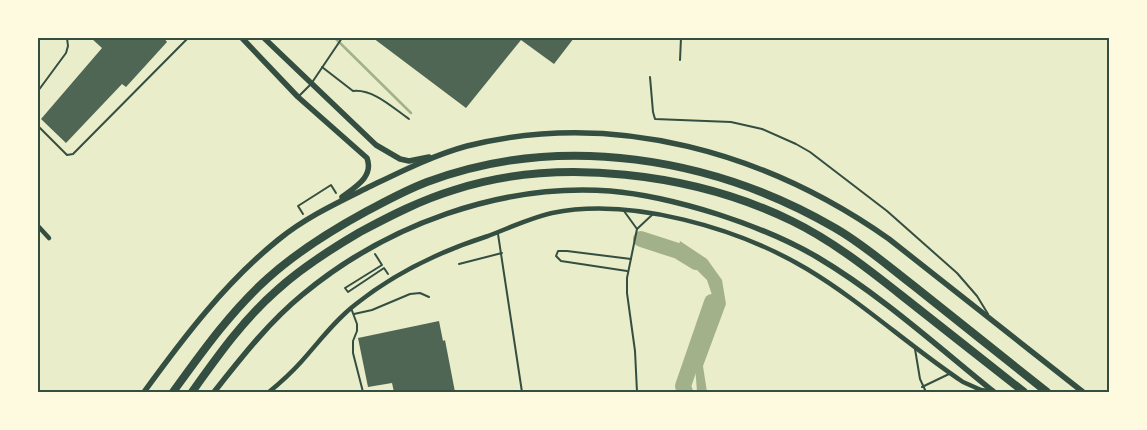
<svg xmlns="http://www.w3.org/2000/svg" width="1147" height="430" viewBox="0 0 1147 430" font-family="'Work Sans',sans-serif">
	<style>
		.water { fill: #a3b18a }
		.lines { fill: none; stroke-linecap: round; stroke-linejoin: round }
		.stream { stroke: #a3b18a; stroke-width: 2.5 }
		.river { stroke: #a3b18a; stroke-width: 16 }
		.building { fill: #4f6655 }
		.path { stroke: #344e41; stroke-width: 2 }
		.service { stroke: #344e41; stroke-width: 2 }
		.minor { stroke: #344e41; stroke-width: 4.5 }
		.secondary { stroke: #344e41; stroke-width: 5.5 }
		.motorway { stroke: #344e41; stroke-width: 8 }
		.neatline { fill: none; stroke: #344e41; stroke-width: 2 }
	</style>
	<rect width="100%" height="100%" fill="#e9edc9"/>
	<!-- water -->
	<polygon class="water" points="680,241 707,259 722,280 726,304 703,366 707,392 697,392 695,365 712,295 707,280 695,268 676,257"/>
	<g class="lines">
		<!-- stream -->
		<polyline class="stream" points="335,38 411,113"/>
		<!-- river -->
		<g class="river">
			<polyline points="641,239 678,251 696,262"/>
			<polyline points="685,392 683,386 712,302"/>
		</g>
	</g>
	<!-- building -->
	<g class="building">
		<polygon points="91,38 164,38 167,42 126,87 122,84 66,143 41,119 102,48"/>
		<polygon points="373,38 574,38 554,64 521,40 466,108"/>
		<polygon points="439,321 443,341 445,340 455,392 394,392 392,383 368,387 358,338"/>
	</g>
	<g class="lines">
		<!-- path -->
		<g class="path">
			<polyline points="303,214 298,206 331,185 336,193"/>
			<polyline points="375,254 382,265 345,288 348,292 384,268 388,274"/>
		</g>
		<!-- service -->
		<g class="service">
			<polyline points="680,60 681,38"/>
			<path d="M322 67 353 91C374 89 393 108 409 119"/>
			<polyline points="650,77 653,112 655,119 731,122 762,129 796,144 810,152 887,211 957,273 977,296 988,314"/>
			<polyline points="38,91 66,53 68,46 67,38"/>
			<polyline points="300,95 311,84 342,38"/>
			<polyline points="38,126 67,155 73,154 188,38"/>
			<polyline points="624,211 637,229"/>
			<polyline points="498,234 522,392"/>
			<polyline points="459,264 502,253"/>
			<polyline points="627,271 561,261 556,256 558,251 567,251 631,259"/>
			<polyline points="351,308 357,324 357,331 353,341 353,353 363,392"/>
			<polyline points="354,314 372,310 410,294 420,293 429,297"/>
			<polyline points="915,349 920,379 926,392"/>
			<polyline points="922,387 949,374"/>
			<polyline points="637,392 635,351 627,293 627,278 637,229 653,214"/>
		</g>
		<!-- minor -->
		<g class="minor">
			<polyline points="38,226 49,238"/>
			<path d="M269 392C280 383 291 373 301 362 319 342 335 320 356 304 395 273 441 251 488 236 509 228 530 218 552 213 632 197 738 228 807 269 862 302 909 346 963 382L981 390 993 392"/>
		</g>
		<!-- secondary -->
		<g class="secondary">
			<path d="M242 38 298 97 367 158C374 177 355 187 342 197"/>
			<polyline points="264,38 376,145 400,159 409,161 429,157"/>
			<path d="M144 392C184 337 225 283 278 240 306 217 339 202 371 186 402 171 434 155 467 146 615 109 767 153 889 239L1083 392"/>
			<path d="M214 392C241 358 268 323 302 295 386 225 501 183 610 191 646 194 682 203 717 214 751 225 786 239 817 257 881 295 937 346 994 392"/>
		</g>
		<!-- motorway -->
		<g class="motorway">
			<path d="M173 392C202 352 231 311 268 278 298 251 332 230 367 211 386 201 406 190 427 182 561 132 713 157 835 228 863 244 888 266 914 286 958 321 1003 357 1047 392"/>
			<path d="M192 392C217 357 243 320 276 291 301 268 331 249 360 232 390 216 421 200 454 190 558 156 694 173 792 221 831 240 867 268 901 295 942 327 983 360 1024 392"/>
		</g>
	</g>
	<!-- border -->
	<rect width="1147" height="430" fill="none" stroke="#fefae0" stroke-width="78"/>
	<rect x="39" y="39" width="1069" height="352" class="neatline"/>
</svg>
